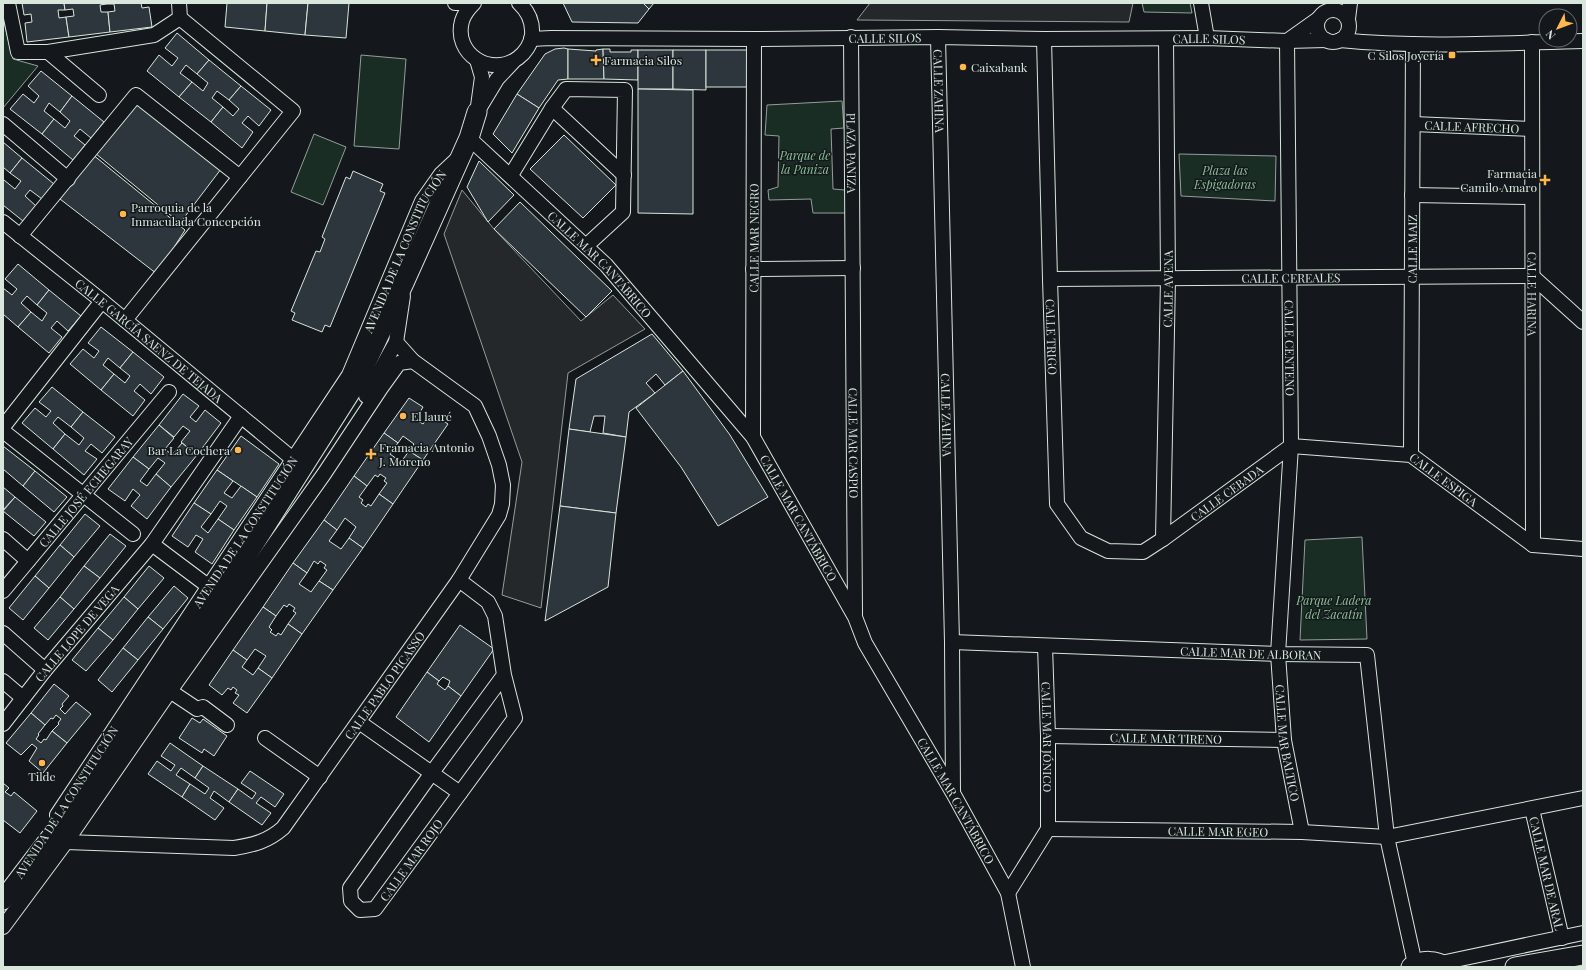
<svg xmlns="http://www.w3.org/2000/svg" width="1586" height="970" viewBox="0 0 1586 970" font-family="'Playfair Display',serif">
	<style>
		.green { fill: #1a2d24; stroke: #939e99 }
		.parking { fill: #24282b; stroke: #939e99 }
		.building { fill: #2c363c; stroke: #d8e6dc }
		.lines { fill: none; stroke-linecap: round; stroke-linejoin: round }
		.street-casing { stroke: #d8e6dc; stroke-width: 16 }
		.secondary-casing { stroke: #d8e6dc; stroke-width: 21 }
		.street { stroke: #14181c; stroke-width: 14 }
		.secondary { stroke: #14181c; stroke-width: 19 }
		.poi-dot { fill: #ffb74d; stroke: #14181c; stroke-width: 1.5 }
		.labels { text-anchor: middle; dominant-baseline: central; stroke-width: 3; stroke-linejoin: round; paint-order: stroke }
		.street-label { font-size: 12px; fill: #d8e6dc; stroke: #14181c }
		.poi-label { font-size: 12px; fill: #d8e6dc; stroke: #14181c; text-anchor: start }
		.park-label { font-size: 12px; font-style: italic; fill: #8ac095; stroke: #14181c }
	</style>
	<rect width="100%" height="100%" fill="#14181c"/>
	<!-- green -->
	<g class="green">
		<polygon points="1142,3 1190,3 1192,13 1144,12"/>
		<polygon points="3,18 13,59 38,66 3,108"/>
		<polygon points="361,55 406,59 399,149 354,146"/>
		<polygon points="842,101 844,128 831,129 833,189 845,190 846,213 813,213 811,199 769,200 768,190 778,187 779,136 765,135 767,105"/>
		<polygon points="314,134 346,147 323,205 291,192"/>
		<polygon points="1179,154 1276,156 1275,201 1181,196"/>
		<polygon points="1362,537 1367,639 1300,640 1305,540"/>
	</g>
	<!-- parking -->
	<g class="parking">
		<polygon points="870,3 1133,3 1129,22 857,20"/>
		<polygon points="462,190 494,229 581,321 613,295 645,329 568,373 541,608 502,595 522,462 444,234"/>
	</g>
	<!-- building -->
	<g class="building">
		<polygon points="22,3 64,3 65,10 58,10 59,18 66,17 69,37 27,42 25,23 32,22 31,14 24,15"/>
		<polygon points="64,3 107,3 107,4 100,5 101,12 108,12 110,32 69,37 66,17 74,16 73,9 65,10"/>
		<polygon points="107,3 141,3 142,8 149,7 152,27 110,32 108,12 115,11 114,4 107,4"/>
		<polygon points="227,3 267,3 265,31 225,27"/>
		<polygon points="267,3 308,3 305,35 265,31"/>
		<polygon points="308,3 349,3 346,38 305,35"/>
		<polygon points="563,3 643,3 649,9 638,23 572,22"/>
		<polygon points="645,3 654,3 649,9 644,4"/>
		<polygon points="177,33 209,60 197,74 186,65 180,73 192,82 179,97 147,71 159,55 172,66 178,58 165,48"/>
		<polygon points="564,48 568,49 568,79 558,80 539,108 517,94 545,54 555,49"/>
		<polygon points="568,49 596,51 596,50 603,49 604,79 568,79"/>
		<polygon points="603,49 610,49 610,52 631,52 631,50 638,50 638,80 604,79"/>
		<rect x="638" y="50" width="35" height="39"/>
		<polygon points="673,50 706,50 706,90 673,89"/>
		<rect x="706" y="50" width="43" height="37"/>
		<polygon points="209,60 241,86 229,100 217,91 212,98 223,107 211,122 179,97 192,82 203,91 208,83 197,74"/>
		<polygon points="41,71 72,96 60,112 49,103 44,111 54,119 42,134 10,109 23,94 34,103 39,96 28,86"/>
		<polygon points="241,86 271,110 259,126 248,116 242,123 253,132 242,148 211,122 223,107 233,116 239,109 229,100"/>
		<polygon points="638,89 693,90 693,214 638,213"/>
		<polygon points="517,94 539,108 512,153 493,134"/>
		<polygon points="72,96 104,122 91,138 80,129 74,136 85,145 73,160 42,134 54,119 65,128 70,121 60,112"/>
		<polygon points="139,97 221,169 180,223 95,153"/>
		<polygon points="564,135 616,185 583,218 530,169"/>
		<polygon points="3,142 22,158 10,173 3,167"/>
		<polygon points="92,154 185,230 157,274 60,199"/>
		<polygon points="22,158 54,184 42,199 30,190 25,196 36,206 23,221 3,205 3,181 4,180 15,189 21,181 10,173"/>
		<polygon points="479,161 514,195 488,222 467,187"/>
		<polygon points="353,171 383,184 380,191 385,193 330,327 325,325 322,332 292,320 295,313 291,311 316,251 320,252 325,239 322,237 346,177 350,179"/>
		<polygon points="520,202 612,291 586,317 494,229"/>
		<polygon points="18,264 49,290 37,305 27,296 21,303 31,312 18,327 3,314 3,288 12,295 17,289 5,279"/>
		<polygon points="49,290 81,316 68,331 57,321 51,328 62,337 49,353 18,327 31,312 42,321 47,313 37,305"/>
		<polygon points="101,327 133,352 120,368 108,358 103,365 114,374 101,390 70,364 83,349 94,358 99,351 88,343"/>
		<polygon points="652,334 683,371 665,385 656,374 646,383 655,393 629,412 626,437 603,433 605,416 594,416 590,432 569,429 576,379"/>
		<polygon points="133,352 164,377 151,394 140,384 134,391 145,400 133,416 101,390 114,374 125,383 130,376 120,368"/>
		<polygon points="683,371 730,435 768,497 718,526 681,467 636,408"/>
		<polygon points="52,387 83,412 71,427 58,417 53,423 65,434 53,449 22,423 35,408 46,417 51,411 39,402"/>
		<polygon points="183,394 199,406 190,417 196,422 205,410 221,423 197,455 181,442 190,431 183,426 174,437 159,425"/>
		<polygon points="409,398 423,407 419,414 421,416 418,421 423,424 426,420 429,422 434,415 448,424 423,460 409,451 414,444 403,436 398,443 384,433"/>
		<polygon points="83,412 115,437 102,453 91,444 85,451 97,459 84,475 53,449 65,434 79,445 84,438 71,427"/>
		<polygon points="159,425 174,438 165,449 172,455 182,443 197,455 171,487 156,474 165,463 158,458 149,469 133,457"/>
		<polygon points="569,429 626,437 616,513 560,506"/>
		<polygon points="384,433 398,443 390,454 401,462 409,451 423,460 393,504 379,494 387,483 384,481 386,478 380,474 378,477 375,475 367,486 354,476"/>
		<polygon points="241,436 279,464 257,497 217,470"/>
		<polygon points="3,446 35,471 23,486 3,469"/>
		<polygon points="133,457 149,469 140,481 147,486 156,474 171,487 147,519 131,506 140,495 133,489 125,501 108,489"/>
		<polygon points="217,470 233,481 224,493 232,498 241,486 257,497 234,530 218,519 227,506 220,501 211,514 194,503"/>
		<polygon points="35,471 67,497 54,512 23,486"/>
		<polygon points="354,476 367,486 359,497 363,500 361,503 366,507 368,504 371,506 379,494 393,504 363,548 349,538 356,527 345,518 337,530 324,520"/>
		<polygon points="3,487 15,497 3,510"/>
		<polygon points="15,497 46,522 34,536 3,511"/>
		<polygon points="194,503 211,514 201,527 208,533 218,519 234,530 212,564 195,552 203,539 196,535 188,547 172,536"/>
		<polygon points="560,506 616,513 608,587 545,621"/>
		<polygon points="85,514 100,526 74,557 60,545"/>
		<polygon points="324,520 337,530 329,541 341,549 349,538 363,548 333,590 319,581 327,570 324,568 326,565 320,561 318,564 314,561 307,573 293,563"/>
		<polygon points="110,534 126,546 100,578 84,566"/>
		<polygon points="60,545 74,557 49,588 35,576"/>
		<polygon points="293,563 307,573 299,584 311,592 319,581 333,590 302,634 288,624 296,613 293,611 295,608 289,604 287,607 284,605 276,616 263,607"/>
		<polygon points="84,566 100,578 74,609 60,597"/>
		<polygon points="149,566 164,578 138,609 124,597"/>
		<polygon points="35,576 49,588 23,620 9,608"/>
		<polygon points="174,586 188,598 163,629 148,617"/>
		<polygon points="60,597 74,609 48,640 34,628"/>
		<polygon points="124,597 138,609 113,640 98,628"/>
		<polygon points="263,607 276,616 269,627 272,630 270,632 276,636 278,633 281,635 288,624 302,634 272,678 258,668 266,656 255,649 247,660 233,650"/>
		<polygon points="148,617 163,629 138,660 123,648"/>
		<polygon points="460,625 494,649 461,696 448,686 450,681 443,677 439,681 427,672"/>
		<polygon points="98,628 113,640 86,671 72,660"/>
		<polygon points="123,648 138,660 112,692 98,680"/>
		<polygon points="233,650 247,660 242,667 253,675 258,668 272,678 247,713 233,703 239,695 235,693 237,690 233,687 231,690 228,688 222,695 209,685"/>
		<polygon points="427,672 439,681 437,684 445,690 448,686 461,696 429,742 396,717"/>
		<polygon points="54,684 69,696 62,704 63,706 60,709 65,714 76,702 91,714 67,743 52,731 59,724 58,723 61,719 56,715 53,719 51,718 45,725 31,713"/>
		<polygon points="31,713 45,725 38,734 39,735 36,739 41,743 44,739 46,740 52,731 67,743 43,773 29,761 37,748 32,744 21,755 6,743"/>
		<polygon points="192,718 200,723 203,719 227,736 214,756 204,749 202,753 179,738"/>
		<polygon points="170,743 203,766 195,778 181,768 176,775 190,784 182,797 148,774 157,761 171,771 175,765 161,756"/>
		<polygon points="203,766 238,789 229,802 214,791 210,798 224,808 215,820 182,797 190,784 205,794 209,788 195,778"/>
		<polygon points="250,771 284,794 275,807 261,797 256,803 271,813 262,825 229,802 238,789 252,799 256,793 241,783"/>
		<polygon points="3,783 9,788 5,792 11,796 14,792 37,811 20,833 3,820"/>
	</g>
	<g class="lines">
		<defs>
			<g id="street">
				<polyline points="8,3 18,52 48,52 154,35 180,18"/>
				<polyline points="455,3 461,3"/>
				<path d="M474 3C469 8 464 14 462 21 453 54 491 78 518 58 525 53 531 44 532 35 533 22 529 12 519 3"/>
				<polyline points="1201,3 1207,38"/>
				<circle cx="1333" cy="26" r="16"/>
				<polyline points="1348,19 1350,3"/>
				<path id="s1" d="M851 37 855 614"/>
				<path id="s2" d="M938 37 952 642 953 792"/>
				<path id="s3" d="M531 39 551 38 754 39 938 37 1044 39 1207 38 1287 41 1326 40"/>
				<path id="s4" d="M1044 39 1050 279 1057 504 1081 538 1108 551 1143 552 1163 539 1291 446 1411 455 1533 545 1583 549"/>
				<path d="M1340 40C1420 48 1502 43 1583 41"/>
				<path id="s5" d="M1287 41 1291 446 1278 654 1284 740 1302 832"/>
				<polyline points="1287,41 1318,19"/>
				<path id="s6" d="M1532 42 1533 545"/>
				<polyline points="48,52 99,95"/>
				<polyline points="477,60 482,77 478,106"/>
				<polyline points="552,108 624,175"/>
				<polyline points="477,112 497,79 513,62"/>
				<polyline points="3,124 68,179"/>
				<path id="s7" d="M1413 124 1532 129"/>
				<path id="s8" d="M469 138 606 265 753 437 855 617 865 643 953 793 1008 893 1023 967"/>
				<polyline points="511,175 552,108 566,89 625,90 623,212 586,246"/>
				<polyline points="1412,195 1532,197"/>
				<path id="s9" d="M3 222 102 301 294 460"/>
				<polyline points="20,236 136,95 240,177"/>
				<polyline points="753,269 853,268"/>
				<path id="s10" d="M1050 279 1532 276 1583 322"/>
				<polyline points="125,320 293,111 180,18 179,3"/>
				<polyline points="366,396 396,342 403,296"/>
				<polyline points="3,427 102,301"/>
				<polyline points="3,431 133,534"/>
				<path id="s11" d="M753 437 754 39"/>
				<path id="s12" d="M1411 455 1413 44"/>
				<polyline points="3,539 28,561"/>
				<path id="s13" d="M1163 539 1168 278 1166 39"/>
				<polyline points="152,544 208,586"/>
				<polyline points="459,580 488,602 495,616 504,675 515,718 375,909 360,910 351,901 350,888 431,774 504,675"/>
				<path id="s14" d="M3 591 169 392"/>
				<polyline points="3,633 45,670"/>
				<path id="s15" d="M952 642 1278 654 1367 655 1387 837 1415 964"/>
				<path id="s16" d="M1045 646 1048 736V829"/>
				<polyline points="3,681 23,698"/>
				<polyline points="170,691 197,709 203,707 227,725"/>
				<polyline points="359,722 460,793"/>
				<path id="s17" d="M3 724 45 670 152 544 241 416"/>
				<path id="s18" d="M1048 736 1284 740"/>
				<polyline points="265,738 320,777"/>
				<path id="s19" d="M1532 809 1562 938"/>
				<path id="s20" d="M57 815 349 375 422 201 441 174 457 159"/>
				<path id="s21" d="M1048 829 1302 832 1387 837 1583 798"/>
				<path id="s22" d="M66 842 234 848C254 845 268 841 283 828L459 580 499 515 502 504 503 485 499 465 489 436 475 406 413 361 396 342"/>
				<polyline points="1008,893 1048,829"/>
				<polyline points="3,927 66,842 170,691 324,474 381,388 399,363 413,361"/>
				<polyline points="1441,963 1583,933"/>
			</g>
			<g id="secondary">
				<polyline points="3,900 76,804 221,596 357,382 404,283 469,138 477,112"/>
				<path d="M1411 967C1422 959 1436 960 1447 967"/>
				<polyline points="1515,967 1583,955"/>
			</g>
		</defs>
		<!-- street casing -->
		<use href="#street" class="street-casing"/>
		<!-- secondary casing -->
		<use href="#secondary" class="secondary-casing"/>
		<!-- street -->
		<use href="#street" class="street"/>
		<!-- secondary -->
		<use href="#secondary" class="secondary"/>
	</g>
	<!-- markers -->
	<g class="poi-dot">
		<rect x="1448" y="51" width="8" height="8" rx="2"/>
		<path d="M594 54h4v4h4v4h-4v4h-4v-4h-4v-4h4z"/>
		<circle cx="963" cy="67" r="4"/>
		<path d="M1543 174h4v4h4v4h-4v4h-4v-4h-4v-4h4z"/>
		<circle cx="123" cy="214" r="4"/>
		<circle cx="403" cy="416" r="4"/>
		<circle cx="238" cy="450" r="4"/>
		<path d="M369 448h4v4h4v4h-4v4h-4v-4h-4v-4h4z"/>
		<circle cx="42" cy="763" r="4"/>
	</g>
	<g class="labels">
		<!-- street labels -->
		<g class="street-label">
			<text stroke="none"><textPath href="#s3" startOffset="354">CALLE SILOS</textPath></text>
			<text stroke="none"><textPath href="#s3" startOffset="678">CALLE SILOS</textPath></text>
			<text stroke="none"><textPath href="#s2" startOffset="54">CALLE ZAHINA</textPath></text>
			<text stroke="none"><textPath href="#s7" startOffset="59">CALLE AFRECHO</textPath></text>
			<text stroke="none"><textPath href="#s1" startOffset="116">PLAZA PANIZA</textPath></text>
			<text stroke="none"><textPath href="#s11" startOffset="199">CALLE MAR NEGRO</textPath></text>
			<text stroke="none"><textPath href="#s12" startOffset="206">CALLE MAIZ</textPath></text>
			<text stroke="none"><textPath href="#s20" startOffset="664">AVENIDA DE LA CONSTITUCIÓN</textPath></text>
			<text stroke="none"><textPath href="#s8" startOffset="182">CALLE MAR CANTÁBRICO</textPath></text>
			<text stroke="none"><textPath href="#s10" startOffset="241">CALLE CEREALES</textPath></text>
			<text stroke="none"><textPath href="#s13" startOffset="250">CALLE AVENA</textPath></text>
			<text stroke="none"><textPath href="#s6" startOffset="252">CALLE HARINA</textPath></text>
			<text stroke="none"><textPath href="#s4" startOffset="298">CALLE TRIGO</textPath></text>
			<text stroke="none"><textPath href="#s9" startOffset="188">CALLE GARCÍA SAENZ DE TEJADA</textPath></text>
			<text stroke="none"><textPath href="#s5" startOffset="307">CALLE CENTENO</textPath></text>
			<text stroke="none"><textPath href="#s2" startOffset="378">CALLE ZAHINA</textPath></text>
			<text stroke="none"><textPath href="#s1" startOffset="406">CALLE MAR CASPIO</textPath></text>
			<text stroke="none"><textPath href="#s4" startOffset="915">CALLE ESPIGA</textPath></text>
			<text stroke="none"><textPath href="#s14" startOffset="129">CALLE JOSÉ ECHEGARAY</textPath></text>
			<text stroke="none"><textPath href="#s4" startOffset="674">CALLE CEBADA</textPath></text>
			<text stroke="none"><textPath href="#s8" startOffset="506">CALLE MAR CANTÁBRICO</textPath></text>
			<text stroke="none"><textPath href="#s20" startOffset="340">AVENIDA DE LA CONSTITUCIÓN</textPath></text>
			<text stroke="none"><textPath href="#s17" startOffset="117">CALLE LOPE DE VEGA</textPath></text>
			<text stroke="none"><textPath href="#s15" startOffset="299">CALLE MAR DE ALBORAN</textPath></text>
			<text stroke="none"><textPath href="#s22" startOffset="397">CALLE PABLO PICASSO</textPath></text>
			<text stroke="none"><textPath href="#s16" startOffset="91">CALLE MAR JÓNICO</textPath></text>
			<text stroke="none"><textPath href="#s18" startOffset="118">CALLE MAR TIRENO</textPath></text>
			<text stroke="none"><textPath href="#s5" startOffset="703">CALLE MAR BALTICO</textPath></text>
			<text stroke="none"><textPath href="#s8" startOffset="830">CALLE MAR CANTÁBRICO</textPath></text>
			<text transform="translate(66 802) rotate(-57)">AVENIDA DE LA CONSTITUCIÓN</text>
			<text stroke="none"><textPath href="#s21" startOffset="170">CALLE MAR EGEO</textPath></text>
			<text transform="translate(411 860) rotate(-54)">CALLE MAR ROJO</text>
			<text stroke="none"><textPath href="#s19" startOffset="66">CALLE MAR DE ARAL</textPath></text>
		</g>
		<!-- poi labels -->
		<g class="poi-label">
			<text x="1444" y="55" text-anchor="end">C Silos Joyería</text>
			<text x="604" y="60">Farmacia Silos</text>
			<text x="971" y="67">Caixabank</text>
			<text x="1537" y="173" text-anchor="end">Farmacia<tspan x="1537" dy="14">Camilo Amaro</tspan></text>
			<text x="131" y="207">Parroquia de la<tspan x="131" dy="14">Inmaculada Concepción</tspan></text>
			<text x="411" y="416">El lauré</text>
			<text x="379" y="447">Framacia Antonio<tspan x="379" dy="14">J. Moreno</tspan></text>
			<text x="230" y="450" text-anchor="end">Bar La Cochera</text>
			<text x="42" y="776" text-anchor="middle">Tilde</text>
		</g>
		<!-- park labels -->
		<g class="park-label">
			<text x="805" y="155">Parque de<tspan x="805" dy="14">la Paniza</tspan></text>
			<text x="1225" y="170">Plaza las<tspan x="1225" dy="14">Espigadoras</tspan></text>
			<text x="1334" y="600">Parque Ladera<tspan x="1334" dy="14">del Zacatín</tspan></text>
		</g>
	</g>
	<!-- border -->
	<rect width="1586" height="970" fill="none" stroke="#d8e6dc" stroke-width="8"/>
	<!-- north arrow -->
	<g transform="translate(1558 28) rotate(228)"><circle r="19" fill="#14181c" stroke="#626a69"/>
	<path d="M0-3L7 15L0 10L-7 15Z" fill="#ffb74d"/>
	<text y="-6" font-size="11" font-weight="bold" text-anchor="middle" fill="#d8e6dc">N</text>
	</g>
</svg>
